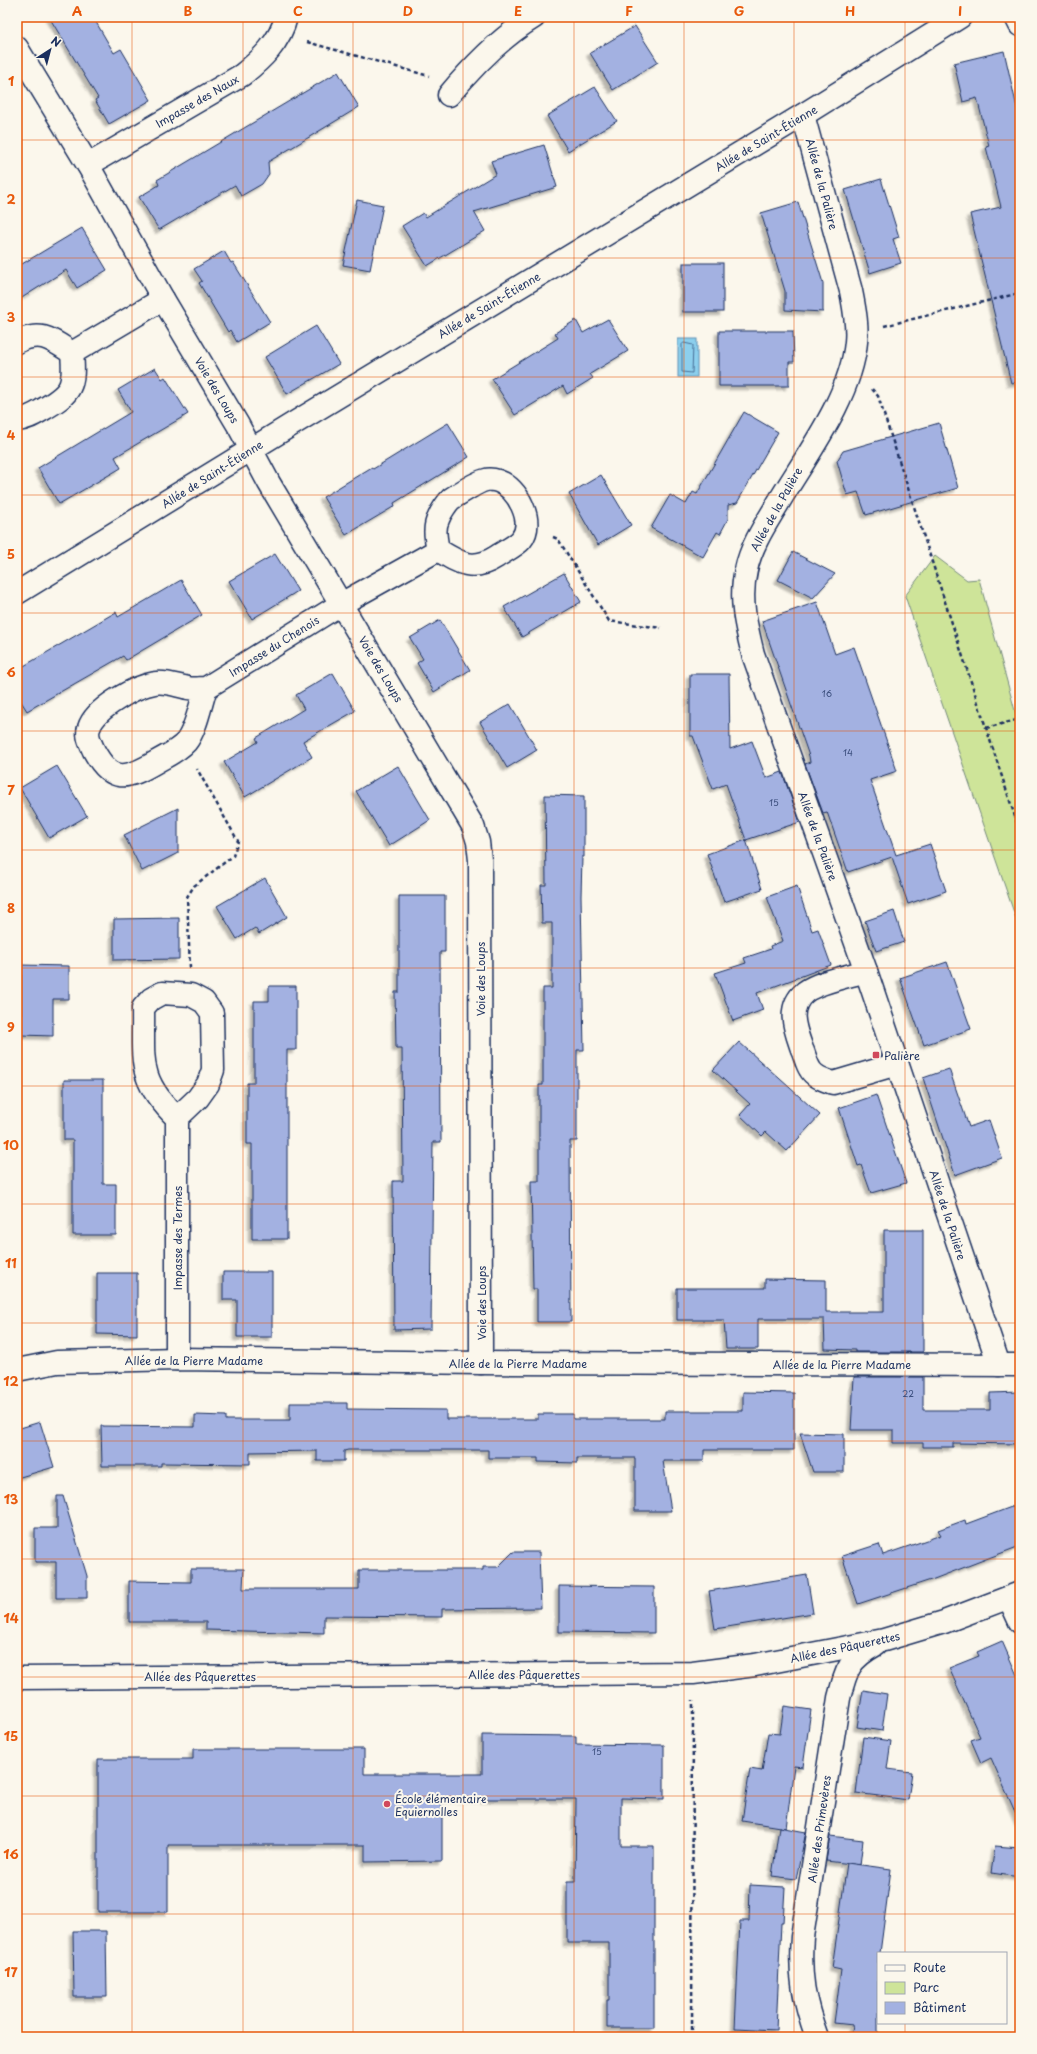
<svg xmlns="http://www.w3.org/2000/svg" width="1037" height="2054" viewBox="0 0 1037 2054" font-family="'Playpen Sans',sans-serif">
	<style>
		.green { fill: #cee499; stroke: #748a7c }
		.water { fill: #8ccfed; stroke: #5f8fb4 }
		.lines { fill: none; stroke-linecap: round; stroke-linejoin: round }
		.shore { stroke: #486f97; stroke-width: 1 }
		.building { fill: #a3b1e1; stroke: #1b2f5e; filter: url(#shadow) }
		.street-casing { stroke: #1b2f5e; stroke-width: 25 }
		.path { stroke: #1b2f5e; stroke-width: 2.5; stroke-dasharray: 4 3; stroke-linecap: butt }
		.street { stroke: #fbf7ec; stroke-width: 22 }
		.grid { fill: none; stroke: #e8590c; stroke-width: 1; stroke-opacity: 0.55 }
		.poi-dot { fill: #d1495b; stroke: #fbf7ec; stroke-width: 1.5 }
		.labels { text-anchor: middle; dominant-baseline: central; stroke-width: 4; stroke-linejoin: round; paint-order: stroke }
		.number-label { font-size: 9px; fill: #3d507f }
		.street-label { font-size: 11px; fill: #1b2f5e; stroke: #fbf7ec }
		.poi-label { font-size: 11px; fill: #1b2f5e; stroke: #fbf7ec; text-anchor: start }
		.neatline { fill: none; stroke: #e8590c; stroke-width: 1.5 }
		.grid-label { font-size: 13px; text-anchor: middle; font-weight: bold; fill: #e8590c }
	</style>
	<defs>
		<filter id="shadow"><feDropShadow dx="-3.5" dy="3.5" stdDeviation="1" flood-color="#0004"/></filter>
	</defs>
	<rect width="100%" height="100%" fill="#fbf7ec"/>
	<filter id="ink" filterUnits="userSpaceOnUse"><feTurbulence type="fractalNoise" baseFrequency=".025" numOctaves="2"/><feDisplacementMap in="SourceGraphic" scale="8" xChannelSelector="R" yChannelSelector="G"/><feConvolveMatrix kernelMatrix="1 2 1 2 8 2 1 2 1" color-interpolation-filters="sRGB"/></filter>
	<g filter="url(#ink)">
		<!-- green -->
		<polygon class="green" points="935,556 967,580 979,579 1020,729 1020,930 905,596"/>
		<!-- water -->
		<rect class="water" x="678" y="339" width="19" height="38"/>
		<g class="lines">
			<!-- shore -->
			<polygon class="shore" points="684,343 693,345 692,373 682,372 682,345"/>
		</g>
		<!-- building -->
		<g class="building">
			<polygon points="49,17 93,17 114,53 121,49 151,100 109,124 95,100 98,98"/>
			<polygon points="635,26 658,62 613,90 590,53"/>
			<polygon points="1004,51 1020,121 1020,246 1017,246 1020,257 1020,382 1011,383 970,214 1001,207 986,147 989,146 977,98 963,102 954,63"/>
			<polygon points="338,72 359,107 268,162 269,174 262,184 241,196 235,185 159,230 139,197 159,185 157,180"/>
			<polygon points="595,87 617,121 568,151 547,116"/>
			<polygon points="544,145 557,187 474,212 485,231 427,266 402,226 423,213 426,217 496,174 491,161"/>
			<polygon points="881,179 899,237 893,239 901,263 870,273 845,190"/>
			<polygon points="357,200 383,205 370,270 343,265"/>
			<polygon points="798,202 823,283 823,312 785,310 785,291 761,213"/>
			<polygon points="82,228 107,270 77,288 66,270 17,301 17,267"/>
			<polygon points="224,251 231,263 233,262 270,322 237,342 230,330 228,332 199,283 202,281 194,269"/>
			<rect x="683" y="263" width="40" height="49"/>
			<polygon points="608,319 628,351 590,374 593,378 567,394 563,386 515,415 492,379 558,338 555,333 576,320 583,333"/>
			<polygon points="316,326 339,364 287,394 265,357"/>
			<polygon points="719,331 793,331 794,362 789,362 789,386 719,386"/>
			<polygon points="155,368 162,379 165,377 188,414 115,457 121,468 59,504 38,468 131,412 118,390"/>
			<polygon points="744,412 778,432 737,503 728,505 728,519 720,534 717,532 703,557 651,528 670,495 686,504 693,492 697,494"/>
			<polygon points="448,423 469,457 394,503 395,506 346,535 323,497 372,467 373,469"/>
			<polygon points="939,423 958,488 866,515 858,492 847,495 837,461 843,451"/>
			<polygon points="601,475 631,525 598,545 569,494"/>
			<polygon points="793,552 835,574 813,598 778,580"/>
			<polygon points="275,554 298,591 252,619 229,581"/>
			<polygon points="564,573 581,602 522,637 504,607"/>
			<polygon points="181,580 202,615 126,660 123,656 27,711 17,695 17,670 116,612 118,617"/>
			<polygon points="817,602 835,654 854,647 897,771 870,780 896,855 930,844 946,891 908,904 892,857 848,872 827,812 823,813 805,764 810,762 809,756 762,621"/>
			<polygon points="440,620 470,670 434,692 417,663 423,659 410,638"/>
			<polygon points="333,673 355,711 303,741 312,757 245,797 224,762 258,742 256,738 304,709 296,695"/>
			<polygon points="690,674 729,674 730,749 752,741 766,778 782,772 800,822 746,840 726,784 713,789 693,736 690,736"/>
			<polygon points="510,704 537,750 507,768 480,722"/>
			<polygon points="57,766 87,816 49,838 20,788"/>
			<polygon points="398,766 430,820 389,846 356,791"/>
			<polygon points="545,795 584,796 584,857 582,857 581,896 584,1050 577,1050 577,1141 570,1141 571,1322 537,1322 537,1289 533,1289 531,1181 539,1181 539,1085 543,1085 543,988 552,988 552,923 542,923 541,885 546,885"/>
			<polygon points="178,808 178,853 142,871 124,835"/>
			<polygon points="746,840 762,889 724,902 707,854"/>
			<polygon points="265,878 287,917 259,934 255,928 237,939 217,906"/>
			<polygon points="797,886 812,931 818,929 831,965 757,993 763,1010 733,1021 715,973 746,963 744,958 771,949 770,946 783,941 767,897"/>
			<polygon points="399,896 445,896 445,952 440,952 441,1142 433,1142 431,1329 394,1330 393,1181 403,1181 402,1048 396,1048 395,992 399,992"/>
			<polygon points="894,911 904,942 876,951 865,921"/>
			<polygon points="179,918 179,959 114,960 114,919"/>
			<polygon points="947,962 971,1029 924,1045 900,978"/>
			<polygon points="21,965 69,966 69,999 53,999 53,1036 21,1035"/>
			<polygon points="269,986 296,986 296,1050 287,1050 287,1239 252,1239 252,1144 247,1144 247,1083 254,1083 254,1001 269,1001"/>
			<polygon points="739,1042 820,1115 787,1151 766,1132 762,1136 740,1115 750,1104 713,1070"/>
			<polygon points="949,1069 969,1127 989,1120 1002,1158 955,1175 923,1078"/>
			<polygon points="64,1080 103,1080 103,1184 116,1184 116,1235 73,1235 73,1140 64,1140"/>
			<polygon points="876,1095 906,1183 871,1193 861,1165 858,1166 839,1108"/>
			<polygon points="884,1230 923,1230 923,1352 855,1352 855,1350 825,1349 824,1319 758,1319 758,1349 726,1349 724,1320 677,1320 677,1288 765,1288 765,1279 826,1280 826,1312 884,1312"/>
			<polygon points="223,1272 272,1272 272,1337 237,1337 237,1300 223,1300"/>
			<polygon points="97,1273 137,1273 137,1335 97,1334"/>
			<polygon points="854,1377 923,1377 923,1410 990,1410 990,1393 1020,1392 1020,1444 953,1443 953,1447 923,1447 923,1443 893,1443 893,1430 851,1430"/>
			<polygon points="743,1392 794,1393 794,1450 704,1450 704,1461 663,1461 671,1511 635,1511 635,1458 577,1458 577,1463 538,1462 538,1458 488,1458 488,1450 348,1450 344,1451 344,1461 317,1461 317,1451 250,1452 250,1464 161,1463 161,1466 102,1466 101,1426 195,1427 195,1415 226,1416 226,1420 290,1420 290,1403 347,1403 347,1409 446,1410 446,1419 538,1419 538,1414 573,1414 573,1419 665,1419 665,1411 743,1411"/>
			<polygon points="40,1422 54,1467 17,1478 17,1429"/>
			<polygon points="800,1433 844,1434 844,1472 813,1472"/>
			<polygon points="57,1496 63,1496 87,1576 87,1598 56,1598 56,1562 35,1562 35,1528 57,1528"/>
			<polygon points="1014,1506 1020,1521 1020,1546 934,1579 858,1604 842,1556 879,1544 883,1555 941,1535 938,1530 965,1520 966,1524"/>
			<polygon points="513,1552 539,1552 541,1608 442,1609 442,1617 324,1616 324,1633 206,1630 206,1622 129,1622 129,1581 191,1582 191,1569 244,1569 243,1589 359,1589 359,1570 483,1570 483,1567 498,1567"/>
			<polygon points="807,1575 813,1613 715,1629 709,1591"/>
			<polygon points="559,1586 654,1587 654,1633 559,1632"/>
			<polygon points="1002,1641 1020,1682 1020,1823 991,1758 981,1763 971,1740 980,1737 949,1668 979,1656 977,1652"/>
			<polygon points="863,1690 887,1694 882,1731 857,1727"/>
			<polygon points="784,1706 811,1710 803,1767 794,1766 786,1828 742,1821 750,1769 762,1771 768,1733 780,1734"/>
			<polygon points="482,1735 576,1736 576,1744 664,1745 664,1799 621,1798 621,1846 654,1846 654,2028 607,2028 607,2000 609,2000 609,1943 567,1943 567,1882 575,1882 576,1799 442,1799 442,1861 365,1862 365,1845 168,1845 168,1912 98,1912 98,1759 193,1759 193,1749 364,1749 364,1774 482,1774"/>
			<polygon points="863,1737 891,1741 887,1769 912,1772 908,1800 856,1793"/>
			<polygon points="779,1827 806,1832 796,1879 772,1876"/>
			<polygon points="830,1836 863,1840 860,1865 826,1861"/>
			<polygon points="995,1846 1020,1848 1020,1877 991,1873"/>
			<polygon points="847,1863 891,1869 880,1953 878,1953 878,2037 851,2037 853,2025 834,2023 841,1970 832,1968"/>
			<polygon points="750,1885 785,1887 783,1923 781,1923 776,2030 735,2028 740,1921 749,1921"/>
			<polygon points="73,1931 106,1931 107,1997 74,1997"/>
		</g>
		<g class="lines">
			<defs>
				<g id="street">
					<polyline points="1016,17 1020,25"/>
					<polyline points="17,48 88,165 163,299 238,425 269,483 473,826 478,842 480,860 481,1363"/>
					<path d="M449 95C474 65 501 37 534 17"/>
					<path d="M803 115 851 291C854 307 858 325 856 342 851 398 805 457 777 505 765 525 751 546 746 570 739 599 746 626 753 654L866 971 999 1365"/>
					<path d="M88 165 242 75C262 59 280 42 286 17"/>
					<path d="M17 342C41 330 51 339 72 353"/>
					<polyline points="72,353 163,299"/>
					<path d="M17 420C27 419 34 415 42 410 72 393 75 386 72 353"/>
					<polyline points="17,593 296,422 803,115 960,17"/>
					<path d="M206 688C201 702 196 730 186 742 178 751 166 756 156 762 127 779 112 784 94 751 91 744 86 736 89 728 95 708 136 686 155 683 166 681 177 686 188 688 193 689 200 688 206 688L341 604 438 550C459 563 473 572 496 557 503 552 516 546 521 540 536 522 517 487 498 481 495 480 489 479 486 480 479 481 457 495 451 499 447 503 441 512 439 517 433 528 436 539 438 550"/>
					<path d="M866 971C850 976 818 982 805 992 786 1008 795 1029 802 1049 805 1055 806 1063 810 1069 814 1077 825 1080 833 1083L897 1064"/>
					<path d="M177 1118C136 1078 144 1061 143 1008L151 999 162 993 191 995 204 1002 212 1013 213 1070 208 1084 198 1098 177 1118V1359"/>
					<polyline points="17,1370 57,1362 177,1359 481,1363 1020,1365"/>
					<polyline points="1009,1598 1020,1622"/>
					<polyline points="17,1678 693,1673 755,1665 884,1640 944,1622 1020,1593"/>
					<path d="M817 2037C804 2002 799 1975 802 1937L839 1698C846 1671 848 1660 875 1645"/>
				</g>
			</defs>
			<!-- street casing -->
			<use href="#street" class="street-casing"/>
			<!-- path -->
			<g class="path">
				<polyline points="307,42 429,76"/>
				<polyline points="884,326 1020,293"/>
				<polyline points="872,389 878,396 1020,832"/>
				<polyline points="553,537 558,539 609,621 661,628"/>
				<polyline points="986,728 1020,719"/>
				<polyline points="190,968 187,897 194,886 233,856 238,841 197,769"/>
				<polyline points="692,2037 693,1700"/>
			</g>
			<!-- street -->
			<use href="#street" class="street"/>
		</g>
	</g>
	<!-- grid -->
	<path class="grid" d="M132 17V2037M243 17V2037M353 17V2037M463 17V2037M574 17V2037M684 17V2037M794 17V2037M905 17V1953M17 140H1020M17 258H1020M17 377H1020M17 495H1020M17 613H1020M17 731H1020M17 850H1020M17 968H1020M17 1086H1020M17 1204H1020M17 1323H1020M17 1441H1020M17 1559H1020M17 1677H1020M17 1796H1020M17 1914H1020M905 2023V2037"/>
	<!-- markers -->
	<g class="poi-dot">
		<rect x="872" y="1051" width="8" height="8" rx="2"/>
		<circle cx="387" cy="1804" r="4"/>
	</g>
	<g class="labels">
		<!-- number labels -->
		<g class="number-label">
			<text x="827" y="693">16</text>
			<text x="848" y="752">14</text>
			<text x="774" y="802">15</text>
			<text x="908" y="1393">22</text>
			<text x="597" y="1751">15</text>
		</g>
		<!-- street labels -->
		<g class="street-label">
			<text transform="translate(197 101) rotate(-30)">Impasse des Naux</text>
			<text transform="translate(766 138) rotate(-31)">Allée de Saint-Étienne</text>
			<text transform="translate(822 184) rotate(75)">Allée de la Palière</text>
			<text transform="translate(489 305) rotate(-31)">Allée de Saint-Étienne</text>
			<text transform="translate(217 390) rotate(59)">Voie des Loups</text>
			<text transform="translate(212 474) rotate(-32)">Allée de Saint-Étienne</text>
			<text transform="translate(776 509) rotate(-61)">Allée de la Palière</text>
			<text transform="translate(274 646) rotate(-32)">Impasse du Chenois</text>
			<text transform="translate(381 669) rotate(59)">Voie des Loups</text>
			<text transform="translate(818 836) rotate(70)">Allée de la Palière</text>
			<text transform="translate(480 979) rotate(-90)">Voie des Loups</text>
			<text transform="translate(948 1215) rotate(72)">Allée de la Palière</text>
			<text transform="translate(177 1238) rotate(-90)">Impasse des Termes</text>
			<text transform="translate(481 1303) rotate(-90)">Voie des Loups</text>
			<text x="194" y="1360">Allée de la Pierre Madame</text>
			<text x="518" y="1363">Allée de la Pierre Madame</text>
			<text x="842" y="1364">Allée de la Pierre Madame</text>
			<text transform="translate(845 1647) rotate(-12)">Allée des Pâquerettes</text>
			<text x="524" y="1674">Allée des Pâquerettes</text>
			<text x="200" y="1676">Allée des Pâquerettes</text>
			<text transform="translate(819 1829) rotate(-82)">Allée des Primevères</text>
		</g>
		<!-- poi labels -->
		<g class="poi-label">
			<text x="884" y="1055">Palière</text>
			<text x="395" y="1798">École élémentaire<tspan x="395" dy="13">Equiernolles</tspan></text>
		</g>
	</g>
	<!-- margin -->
	<rect width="1037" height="2054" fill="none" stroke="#fbf7ec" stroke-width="44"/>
	<!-- legend -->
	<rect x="877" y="1952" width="130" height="72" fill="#fbf7ec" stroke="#a1a7b3"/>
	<rect x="885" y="1965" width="20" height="6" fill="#fbf7ec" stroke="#a1a7b3"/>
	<text x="913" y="1972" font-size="12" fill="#1b2f5e">Route</text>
	<rect x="885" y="1982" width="20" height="12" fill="#cee499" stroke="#a1a7b3"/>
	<text x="913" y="1992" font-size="12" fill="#1b2f5e">Parc</text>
	<rect x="885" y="2002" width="20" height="12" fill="#a3b1e1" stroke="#a1a7b3"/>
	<text x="913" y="2012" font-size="12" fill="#1b2f5e">Bâtiment</text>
	<!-- north arrow -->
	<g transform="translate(50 50) rotate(36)" stroke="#fbf7ec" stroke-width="3" paint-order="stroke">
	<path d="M0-3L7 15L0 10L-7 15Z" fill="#1b2f5e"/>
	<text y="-6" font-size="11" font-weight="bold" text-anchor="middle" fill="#1b2f5e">N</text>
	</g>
	<rect x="22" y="22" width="993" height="2010" class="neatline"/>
	<g class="grid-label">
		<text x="77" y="16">A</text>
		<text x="188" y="16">B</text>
		<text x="298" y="16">C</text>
		<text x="408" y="16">D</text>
		<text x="518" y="16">E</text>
		<text x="629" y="16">F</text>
		<text x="739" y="16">G</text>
		<text x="850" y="16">H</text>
		<text x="960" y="16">I</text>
		<text x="11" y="86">1</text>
		<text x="11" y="204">2</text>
		<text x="11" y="322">3</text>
		<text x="11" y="440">4</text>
		<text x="11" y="559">5</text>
		<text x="11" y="677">6</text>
		<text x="11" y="795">7</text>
		<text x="11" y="913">8</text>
		<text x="11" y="1032">9</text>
		<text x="11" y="1150">10</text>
		<text x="11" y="1268">11</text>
		<text x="11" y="1386">12</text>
		<text x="11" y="1504">13</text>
		<text x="11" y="1623">14</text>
		<text x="11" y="1741">15</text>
		<text x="11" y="1859">16</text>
		<text x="11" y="1977">17</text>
	</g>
</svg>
